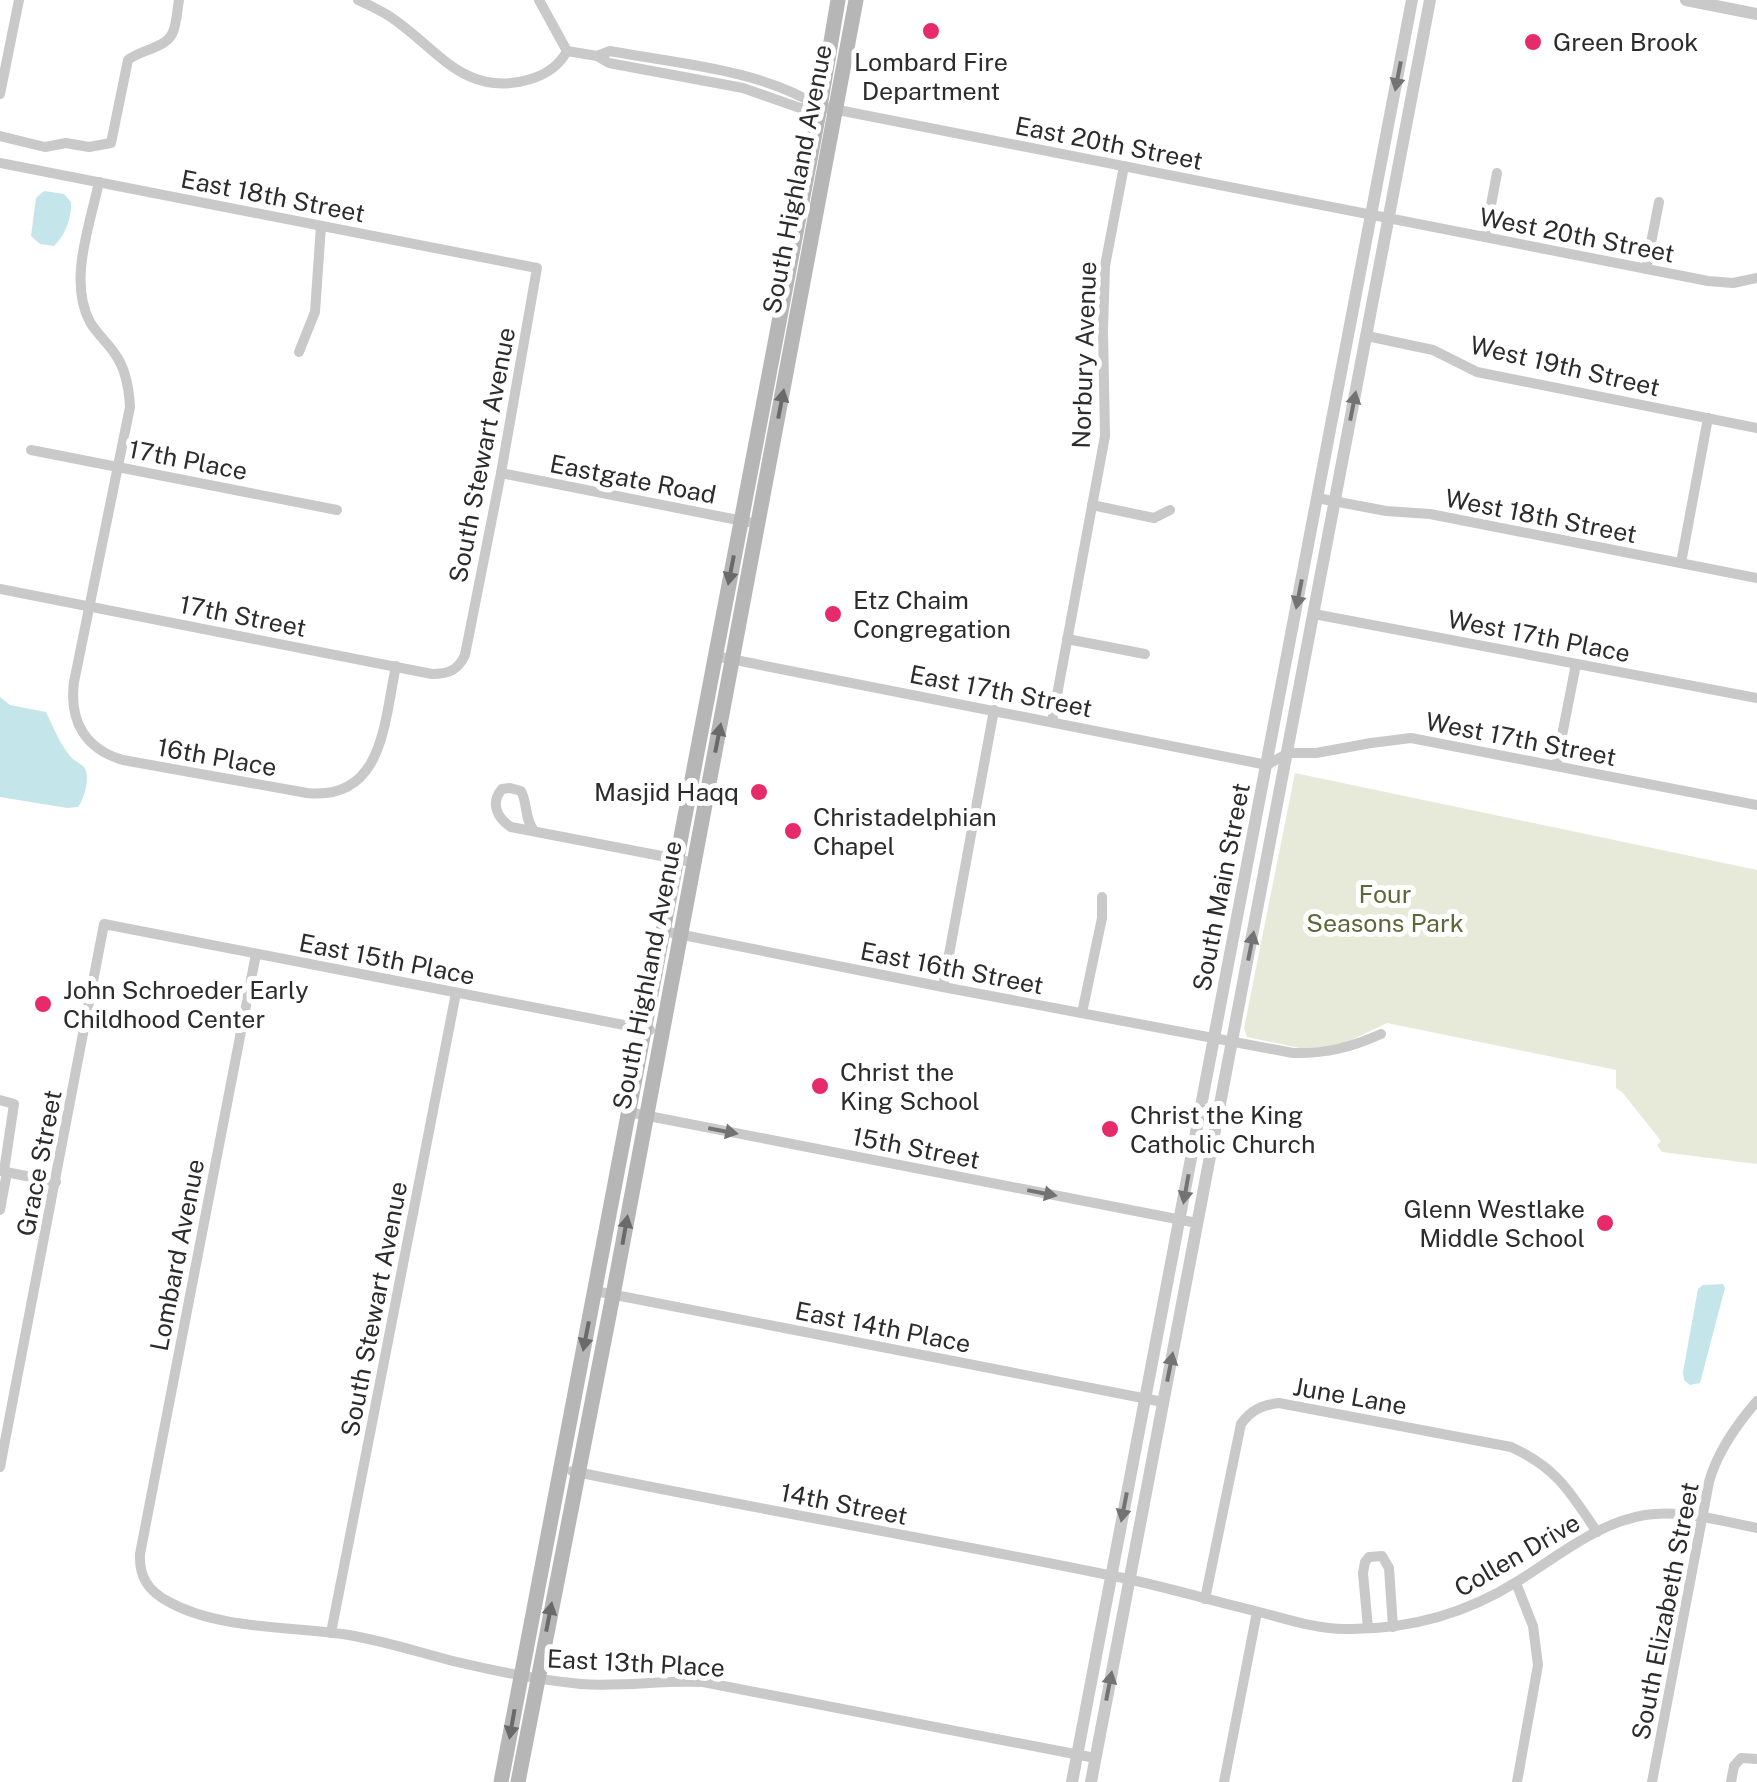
<svg xmlns="http://www.w3.org/2000/svg" width="1757" height="1782" viewBox="0 0 1757 1782" font-family="'Public Sans',sans-serif">
	<style>
		.green { fill: #e7ead9 }
		.water { fill: #c4e6eb }
		.lines { fill: none; stroke-linecap: round; stroke-linejoin: round }
		.minor { stroke: #c9c9c9; stroke-width: 10 }
		.tertiary { stroke: #c9c9c9; stroke-width: 12 }
		.secondary { stroke: #b6b6b6; stroke-width: 15 }
		.oneway { fill: #737373 }
		.oneway2 { fill: #6a6a6a }
		.poi-dot { fill: #e72a69; stroke: #fff; stroke-width: 4 }
		.labels { text-anchor: middle; dominant-baseline: central; stroke-width: 10; stroke-linejoin: round; paint-order: stroke }
		.poi-label { font-size: 25px; fill: #2c2c2c; stroke: #fff; text-anchor: start }
		.street-label { font-size: 25px; fill: #2c2c2c; stroke: #fff }
		.park-label { font-size: 25px; fill: #5b6839; stroke: #fff }
	</style>
	<rect width="100%" height="100%" fill="#fff"/>
	<!-- green -->
	<polygon class="green" points="1295,773 1757,870 1757,1164 1662,1152 1657,1145 1661,1141 1622,1092 1616,1088 1616,1070 1387,1023 1341,1045 1304,1049 1247,1037 1244,1028"/>
	<!-- water -->
	<g class="water">
		<path d="M44 191 64 194 71 202C72 217 65 236 54 246L40 244 31 236 36 198Z"/>
		<path d="M0 697 10 705 46 712C54 728 59 743 71 757 74 761 80 763 84 767 91 776 84 800 78 807L67 808 0 797Z"/>
		<polygon points="1723,1284 1725,1288 1700,1383 1690,1385 1684,1380 1683,1372 1698,1289 1703,1285"/>
	</g>
	<g class="lines">
		<!-- minor -->
		<g class="minor">
			<path d="M358 0C367 4 377 9 386 14 435 44 462 100 531 79 547 74 559 66 567 51"/>
			<polyline points="539,0 567,51 597,56 609,63 743,88 800,108 828,108 1708,281 1733,283 1757,278"/>
			<path d="M597 56 610 51C680 64 759 69 820 107"/>
			<polyline points="0,94 19,0"/>
			<path d="M0 136 45 147 66 143 89 147 111 143 128 60C140 50 165 48 172 34 177 25 177 10 179 0"/>
			<path d="M0 163 537 268 501 473 465 655C458 670 449 674 432 674L0 589"/>
			<path d="M99 182C90 225 68 281 90 322 97 334 108 343 115 354 126 369 129 388 130 407L74 682C69 721 85 749 123 760L307 793C384 801 384 721 396 666"/>
			<polyline points="1485,237 1497,173"/>
			<polyline points="1646,269 1659,202"/>
			<polyline points="1367,336 1433,350 1477,372 1757,428"/>
			<polyline points="299,352 315,312 321,226"/>
			<polyline points="31,450 337,510"/>
			<polyline points="501,473 748,522"/>
			<polyline points="1317,498 1386,511 1430,514 1757,578"/>
			<polyline points="1092,505 1154,518 1170,510"/>
			<polyline points="1681,563 1708,418"/>
			<polyline points="1314,614 1757,698"/>
			<polyline points="1067,639 1145,654"/>
			<polyline points="715,656 1267,765 1288,753 1316,753 1371,743 1411,738 1757,805"/>
			<polyline points="1052,722 1105,436 1103,330 1105,266 1124,166"/>
			<polyline points="1556,766 1576,664"/>
			<path d="M534 831C524 818 528 804 521 791L510 788 502 789C490 803 497 818 511 827L677 859 694 863"/>
			<path d="M663 931 943 987 1293 1053C1326 1054 1352 1047 1381 1034"/>
			<path d="M256 954 140 1554C139 1577 148 1591 169 1602 220 1630 292 1626 349 1635 384 1641 418 1652 453 1661 495 1671 538 1680 581 1684 622 1687 662 1680 703 1682L1095 1758"/>
			<polyline points="943,987 994,710"/>
			<polyline points="1082,1013 1102,918 1102,897"/>
			<polyline points="0,1100 14,1104 4,1171"/>
			<polyline points="628,1112 1197,1223"/>
			<polyline points="1,1171 56,1182"/>
			<polyline points="0,1210 7,1172"/>
			<polyline points="595,1291 1163,1402"/>
			<polyline points="0,1467 104,924 650,1030"/>
			<path d="M572 1471C755 1509 940 1540 1123 1578 1170 1588 1217 1602 1263 1613 1290 1620 1317 1629 1345 1629 1408 1630 1464 1615 1518 1581 1557 1557 1597 1523 1645 1515 1682 1509 1721 1521 1757 1528"/>
			<polyline points="1516,1583 1533,1626 1538,1665 1517,1782"/>
			<path d="M1205 1599 1241 1424C1251 1410 1262 1405 1279 1403L1511 1447C1557 1468 1570 1492 1597 1532"/>
			<polyline points="1368,1628 1363,1573 1365,1562 1369,1557 1382,1556 1389,1568 1393,1627"/>
			<polyline points="331,1633 456,993"/>
			<polyline points="1224,1782 1257,1612"/>
			<path d="M1652 1782 1709 1482C1717 1453 1737 1424 1757 1401"/>
			<polyline points="1731,1782 1734,1766 1741,1758 1757,1759"/>
		</g>
		<!-- tertiary -->
		<g class="tertiary">
			<polyline points="1686,0 1757,14"/>
			<polyline points="1072,1782 1412,0"/>
			<polyline points="1091,1782 1430,0"/>
		</g>
		<!-- secondary -->
		<g class="secondary">
			<polyline points="501,1782 820,107 838,0"/>
			<polyline points="518,1782 613,1295 856,0"/>
		</g>
	</g>
	<!-- one-way arrows -->
	<defs><path id="oneway-solid" d="M-6-.8H1V-3.2L6.5 0L1 3.2V.8H-6Z" transform="scale(2.5)"/></defs>
	<g class="oneway">
		<use href="#oneway-solid" transform="translate(1398 76) rotate(101)"/>
		<use href="#oneway-solid" transform="translate(1353 406) rotate(-79)"/>
		<use href="#oneway-solid" transform="translate(1299 594) rotate(101)"/>
		<use href="#oneway-solid" transform="translate(1251 946) rotate(-79)"/>
		<use href="#oneway-solid" transform="translate(723 1131) rotate(11)"/>
		<use href="#oneway-solid" transform="translate(1186 1189) rotate(100)"/>
		<use href="#oneway-solid" transform="translate(1042 1193) rotate(11)"/>
		<use href="#oneway-solid" transform="translate(1170 1367) rotate(-79)"/>
		<use href="#oneway-solid" transform="translate(1124 1507) rotate(101)"/>
		<use href="#oneway-solid" transform="translate(1109 1686) rotate(-79)"/>
	</g>
	<g class="oneway2">
		<use href="#oneway-solid" transform="translate(781 404) rotate(-79)"/>
		<use href="#oneway-solid" transform="translate(731 570) rotate(101)"/>
		<use href="#oneway-solid" transform="translate(718 738) rotate(-79)"/>
		<use href="#oneway-solid" transform="translate(625 1230) rotate(-80)"/>
		<use href="#oneway-solid" transform="translate(586 1336) rotate(101)"/>
		<use href="#oneway-solid" transform="translate(549 1617) rotate(-79)"/>
		<use href="#oneway-solid" transform="translate(512 1724) rotate(100)"/>
	</g>
	<!-- markers -->
	<g class="poi-dot">
		<circle cx="931" cy="31" r="10"/>
		<circle cx="1533" cy="42" r="10"/>
		<circle cx="833" cy="614" r="10"/>
		<circle cx="759" cy="792" r="10"/>
		<circle cx="793" cy="831" r="10"/>
		<circle cx="43" cy="1004" r="10"/>
		<circle cx="820" cy="1086" r="10"/>
		<circle cx="1110" cy="1129" r="10"/>
		<circle cx="1605" cy="1223" r="10"/>
	</g>
	<g class="labels">
		<!-- poi labels -->
		<g class="poi-label">
			<text x="1553" y="42">Green Brook</text>
			<text x="931" y="62" text-anchor="middle">Lombard Fire<tspan x="931" dy="29">Department</tspan></text>
			<text x="853" y="600">Etz Chaim<tspan x="853" dy="29">Congregation</tspan></text>
			<text x="739" y="792" text-anchor="end">Masjid Haqq</text>
			<text x="813" y="817">Christadelphian<tspan x="813" dy="29">Chapel</tspan></text>
			<text x="63" y="990">John Schroeder Early<tspan x="63" dy="29">Childhood Center</tspan></text>
			<text x="840" y="1072">Christ the<tspan x="840" dy="29">King School</tspan></text>
			<text x="1130" y="1115">Christ the King<tspan x="1130" dy="29">Catholic Church</tspan></text>
			<text x="1585" y="1209" text-anchor="end">Glenn Westlake<tspan x="1585" dy="29">Middle School</tspan></text>
		</g>
		<!-- street labels -->
		<g class="street-label">
			<text transform="translate(1109 143) rotate(11)">East 20th Street</text>
			<text transform="translate(797 179) rotate(-79)">South Highland Avenue</text>
			<text transform="translate(273 196) rotate(11)">East 18th Street</text>
			<text transform="translate(1577 235) rotate(11)">West 20th Street</text>
			<text transform="translate(1084 355) rotate(-88)">Norbury Avenue</text>
			<text transform="translate(1565 366) rotate(13)">West 19th Street</text>
			<text transform="translate(482 455) rotate(-79)">South Stewart Avenue</text>
			<text transform="translate(188 460) rotate(11)">17th Place</text>
			<text transform="translate(633 479) rotate(11)">Eastgate Road</text>
			<text transform="translate(1541 516) rotate(11)">West 18th Street</text>
			<text transform="translate(243 616) rotate(11)">17th Street</text>
			<text transform="translate(1539 636) rotate(11)">West 17th Place</text>
			<text transform="translate(1001 691) rotate(11)">East 17th Street</text>
			<text transform="translate(1521 739) rotate(11)">West 17th Street</text>
			<text transform="translate(217 757) rotate(10)">16th Place</text>
			<text transform="translate(1221 887) rotate(-79)">South Main Street</text>
			<text transform="translate(387 959) rotate(11)">East 15th Place</text>
			<text transform="translate(952 968) rotate(11)">East 16th Street</text>
			<text transform="translate(647 975) rotate(-79)">South Highland Avenue</text>
			<text transform="translate(916 1148) rotate(11)">15th Street</text>
			<text transform="translate(39 1163) rotate(-79)">Grace Street</text>
			<text transform="translate(177 1255) rotate(-79)">Lombard Avenue</text>
			<text transform="translate(374 1309) rotate(-79)">South Stewart Avenue</text>
			<text transform="translate(883 1327) rotate(11)">East 14th Place</text>
			<text transform="translate(1350 1396) rotate(10)">June Lane</text>
			<text transform="translate(844 1504) rotate(11)">14th Street</text>
			<text transform="translate(1517 1555) rotate(-30)">Collen Drive</text>
			<text transform="translate(1665 1611) rotate(-79)">South Elizabeth Street</text>
			<text transform="translate(636 1663) rotate(3)">East 13th Place</text>
		</g>
		<!-- park labels -->
		<g class="park-label">
			<text x="1385" y="894">Four<tspan x="1385" dy="29">Seasons Park</tspan></text>
		</g>
	</g>
</svg>
